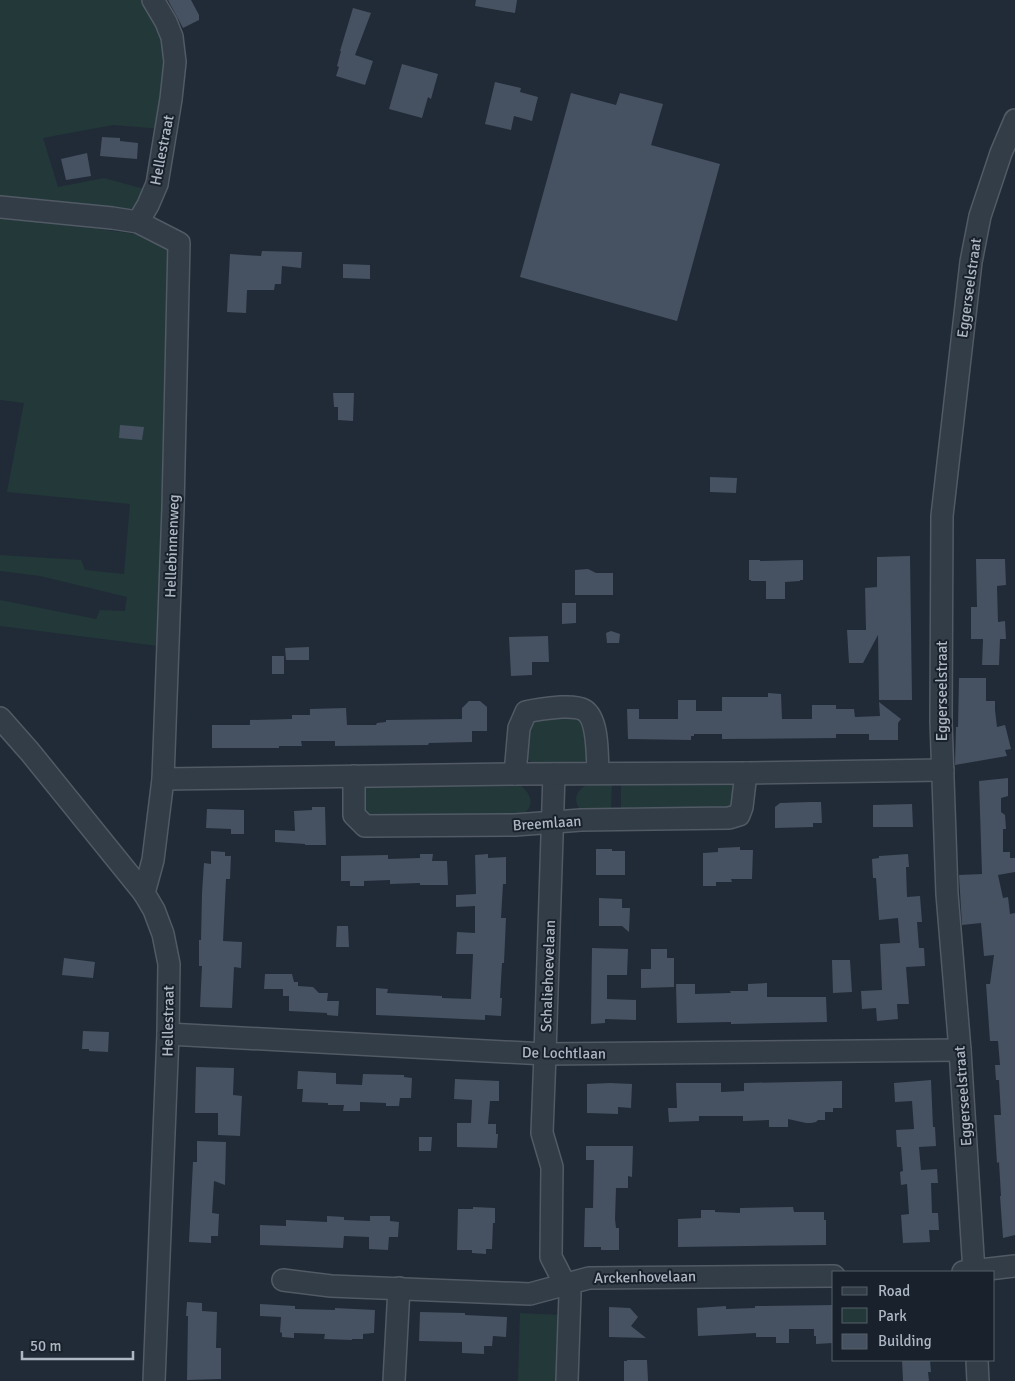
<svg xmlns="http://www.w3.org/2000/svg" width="1015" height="1381" viewBox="0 0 1015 1381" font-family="Signika,sans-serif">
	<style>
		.green { fill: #233839 }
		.building { fill: #465261 }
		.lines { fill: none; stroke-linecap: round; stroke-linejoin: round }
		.minor-casing { stroke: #515a65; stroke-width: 24 }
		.minor { stroke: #333d47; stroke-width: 21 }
		.labels { text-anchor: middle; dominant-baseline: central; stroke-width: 4; stroke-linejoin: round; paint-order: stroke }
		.street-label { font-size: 15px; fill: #aeb7c4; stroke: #19222c }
	</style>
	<rect width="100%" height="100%" fill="#202b37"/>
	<!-- green -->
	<g class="green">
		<polygon points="0,0 146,0 164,38 169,66 162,129 113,125 43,138 58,187 104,178 148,190 139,205 122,213 0,197"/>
		<polygon points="0,216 151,236 171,249 158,646 0,626 0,600 96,619 100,610 125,611 127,597 40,576 0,571 0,555 81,560 85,570 124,574 130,504 7,492 24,403 0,400"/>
		<polygon points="541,716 578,717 587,727 588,759 575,767 535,766 524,755 530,725"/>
		<polygon points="730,781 736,787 734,802 728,808 621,810 621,782"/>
		<path d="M591 782H612L611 811 580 810C571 796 579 789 591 782Z"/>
		<path d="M520 785C533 795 535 807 520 817L372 818 366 813 363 808 362 793 365 789 372 786Z"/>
		<polygon points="520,1313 562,1315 560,1381 518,1381"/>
	</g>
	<!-- building -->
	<g class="building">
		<polygon points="168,0 191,0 199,15 199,20 183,28"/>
		<polygon points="476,0 517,0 515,13 475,6"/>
		<polygon points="353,8 371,13 355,55 373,61 365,85 336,76 339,67 337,66 341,51 340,51"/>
		<polygon points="402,64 438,74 431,99 428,97 422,118 389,109"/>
		<polygon points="495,82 521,88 520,92 538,97 532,121 514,116 511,130 485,124"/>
		<polygon points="571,93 616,105 620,93 663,104 651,145 720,164 677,321 520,277"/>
		<polygon points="102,137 120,138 120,141 138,143 137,159 100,156"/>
		<polygon points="87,153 91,176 66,180 61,159"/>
		<polygon points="262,251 302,252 301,268 282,266 281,284 275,284 274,290 247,290 246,313 227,312 230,254 261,256"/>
		<polygon points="343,264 370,265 370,279 343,278"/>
		<polygon points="333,393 354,393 353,421 338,420 338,407 334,407"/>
		<polygon points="120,425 144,427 142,440 119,438"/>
		<polygon points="710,477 737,478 736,493 710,492"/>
		<polygon points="910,556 912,700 879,700 878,635 863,663 849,663 847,630 866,630 865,588 877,587 877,557"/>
		<polygon points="976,559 1005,559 1006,585 997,586 998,622 1005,621 1006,639 1000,639 999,665 982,665 983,639 971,639 971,607 977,607"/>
		<polygon points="749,560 760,560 760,561 803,560 803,580 800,580 800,581 785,582 785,599 766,599 766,581 751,581 751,580 749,580"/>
		<polygon points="588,569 596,573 613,573 613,595 575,595 575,570"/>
		<polygon points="562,603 576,603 576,623 562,624"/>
		<polygon points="611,631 620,634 619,643 607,643 606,633"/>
		<polygon points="548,636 549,662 532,662 532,675 511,676 509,637"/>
		<polygon points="309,647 309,660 286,660 285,648"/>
		<rect x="272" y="656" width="12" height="18"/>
		<polygon points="959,678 986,678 986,701 995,701 995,710 997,727 1005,725 1011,749 1005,750 1007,756 955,765 956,727 958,727"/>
		<polygon points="768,693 781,694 782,719 812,719 812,705 836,705 836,709 854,709 855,717 880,716 879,702 901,719 898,723 898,740 869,740 869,734 836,734 836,738 722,739 722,734 694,734 694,736 691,736 691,740 628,739 627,709 639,709 639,719 678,719 678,700 696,700 696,711 722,711 722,697 768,697"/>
		<polygon points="469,701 480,701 487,707 487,731 472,731 472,742 429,743 428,745 335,746 335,741 301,741 302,746 279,746 279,748 212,748 212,725 250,725 250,720 292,719 292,715 310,715 310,709 346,708 347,725 376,725 377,723 386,722 386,720 462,719 462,708"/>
		<polygon points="1008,778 1008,796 1001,798 1001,812 1005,815 1006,829 1003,829 1003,852 1010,852 1010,858 1015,858 1015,872 998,875 1003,898 1008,897 1010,914 1015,913 1015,1235 1003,1238 1000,1196 1001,1196 999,1162 997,1163 994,1115 1001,1115 999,1080 996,1080 995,1065 1000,1065 998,1041 990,1041 986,984 990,984 994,955 984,956 981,923 962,925 959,875 982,874 979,781"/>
		<polygon points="809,802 821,802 822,823 813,823 813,827 775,828 775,807 780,803"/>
		<polygon points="912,804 913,827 873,827 873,805"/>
		<polygon points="312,807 325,807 326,845 305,845 305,844 275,842 275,830 295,831 294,811 312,810"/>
		<polygon points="207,809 244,810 244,834 231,834 231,829 206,828"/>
		<polygon points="740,847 740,850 753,850 752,879 731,879 732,882 716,882 716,886 703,886 703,853 718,852 718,848"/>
		<polygon points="596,849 612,849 612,851 625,851 625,875 596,875"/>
		<polygon points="211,851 225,852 225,856 231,856 230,879 226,879 223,941 242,942 241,968 234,967 232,1008 200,1007 202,966 199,966 199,940 201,940 202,893 204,863 211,864"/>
		<polygon points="420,854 433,854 432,861 447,861 448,885 420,885 420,883 390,884 390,880 364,881 364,886 350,886 350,881 341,881 341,856 388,855 388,859 420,858"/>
		<polygon points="488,854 488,858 506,857 506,884 503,884 501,918 506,918 504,963 502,963 500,998 502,998 501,1016 485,1015 485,1020 376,1015 376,988 388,989 387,993 442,996 442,998 471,999 473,954 456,954 457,932 475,933 475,906 456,907 456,895 476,894 475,855"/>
		<polygon points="908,854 909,867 906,867 907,897 920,896 922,922 917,922 919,948 924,948 925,966 906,967 909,1004 897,1004 898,1019 877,1021 876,1008 862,1009 861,991 882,990 880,944 900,943 898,918 879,920 876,878 873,878 872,859 879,858 879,856"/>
		<polygon points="599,898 622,899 622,908 630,908 629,932 622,926 599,926"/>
		<polygon points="337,926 348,926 349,947 336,947"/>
		<polygon points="592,948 628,949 627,975 607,975 607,999 636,1000 636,1020 605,1019 605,1023 591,1024"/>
		<polygon points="651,949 667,949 667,958 674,958 674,987 641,988 641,969 651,969"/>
		<polygon points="64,958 95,962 93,978 62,975"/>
		<polygon points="832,960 850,960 852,992 833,993"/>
		<polygon points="265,974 292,974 294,982 298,982 298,986 313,987 319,993 328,993 327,1001 339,1001 338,1016 327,1015 327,1013 289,1011 289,996 283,996 283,989 264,989"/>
		<polygon points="767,983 767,997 826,997 827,1022 731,1024 731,1022 677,1023 676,984 695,984 695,994 731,993 730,991 748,991 748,984"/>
		<polygon points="83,1031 109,1032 108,1052 89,1051 89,1049 82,1049"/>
		<polygon points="196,1067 234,1068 233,1095 242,1096 240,1136 218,1135 218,1113 195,1113"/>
		<polygon points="298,1071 336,1073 336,1084 362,1085 363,1074 404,1075 404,1077 412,1078 411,1098 400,1098 399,1106 386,1106 386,1103 360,1102 360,1111 343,1111 344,1105 328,1105 328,1103 302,1102 303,1089 297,1089"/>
		<polygon points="455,1079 499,1081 499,1101 490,1101 488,1124 496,1124 496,1134 498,1134 497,1148 457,1147 457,1123 471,1123 472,1100 454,1099"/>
		<polygon points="931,1080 933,1127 935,1127 936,1146 919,1147 921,1170 937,1169 938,1183 931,1183 932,1213 938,1213 939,1230 929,1230 930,1242 903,1243 901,1215 909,1214 907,1184 901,1185 900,1172 903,1171 901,1147 897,1147 896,1130 914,1129 912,1101 895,1102 894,1083"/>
		<polygon points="842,1081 842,1108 833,1108 833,1112 825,1112 825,1120 818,1120 816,1122 811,1123 806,1123 788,1119 788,1127 769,1127 769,1120 743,1121 743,1116 699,1116 699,1121 669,1122 668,1108 677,1108 676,1083 721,1083 721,1092 744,1091 744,1083"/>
		<polygon points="610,1083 632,1084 631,1108 618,1107 618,1114 587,1113 587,1084"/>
		<polygon points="419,1137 432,1137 431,1151 419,1151"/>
		<polygon points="197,1141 226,1142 225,1185 214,1181 212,1213 219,1214 218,1236 211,1236 211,1243 189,1242 193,1162 197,1162"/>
		<polygon points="586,1146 633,1146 632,1177 628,1176 628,1188 616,1188 615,1219 616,1228 619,1228 619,1250 601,1250 601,1247 584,1247 585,1208 593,1208 594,1160 586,1160"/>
		<polygon points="473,1207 495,1208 495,1223 493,1223 492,1249 486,1249 486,1254 472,1253 472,1250 457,1250 458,1209 473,1209"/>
		<polygon points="793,1207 794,1212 824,1212 824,1220 826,1220 826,1245 678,1247 678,1219 701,1218 701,1210 715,1210 715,1212 740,1213 740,1208"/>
		<polygon points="327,1216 344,1217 344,1220 370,1221 370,1216 390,1216 390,1221 399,1222 398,1237 389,1237 388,1250 369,1249 369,1237 344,1236 343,1248 260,1245 260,1225 286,1226 286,1220 327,1222"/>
		<polygon points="187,1302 202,1303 202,1311 217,1312 216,1348 221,1348 221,1379 187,1380 188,1316 186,1316"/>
		<polygon points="260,1304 295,1306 295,1309 335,1310 335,1308 375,1310 374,1333 363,1334 363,1339 352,1339 352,1340 324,1339 325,1334 294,1333 294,1338 282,1337 282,1333 280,1332 281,1317 260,1316"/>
		<polygon points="834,1305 833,1343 816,1344 816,1336 814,1336 814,1329 789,1329 789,1343 776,1343 776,1337 756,1337 756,1333 698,1336 697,1308 726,1306 726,1309 755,1308 755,1306"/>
		<polygon points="609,1307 630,1308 638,1317 631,1326 646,1338 609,1337"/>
		<polygon points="420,1312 465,1313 465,1315 507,1317 506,1337 493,1336 492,1346 484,1346 484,1354 462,1353 462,1342 419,1341"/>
		<polygon points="627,1360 647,1360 648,1381 624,1381 624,1361 627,1361"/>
		<polygon points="902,1360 930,1360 931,1372 928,1372 929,1381 903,1381"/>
	</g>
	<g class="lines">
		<defs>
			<g id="minor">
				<polyline points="0,207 112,218 138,222 179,243 173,508 163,779 153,860 144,893"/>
				<polyline points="138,222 148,205 157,184 171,99 175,62 172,37 166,22 153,0"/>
				<polyline points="0,718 30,752 144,893 154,910 163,934 169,964 168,1034 154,1381"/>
				<path d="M515 774 519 728 526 712C538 709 548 708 561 707 568 707 577 706 584 710 599 719 597 757 598 773"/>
				<polyline points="554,774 545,1054 542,1133 552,1167 551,1257 570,1294 567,1381"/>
				<polyline points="354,776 354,815 365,826 515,825 581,820 729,818 739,815 742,807 746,773"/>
				<polyline points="163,779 515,774 746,773 943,770"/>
				<polyline points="168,1034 545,1054 960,1050"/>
				<polyline points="963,1272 1015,1266"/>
				<polyline points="974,1272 960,1050 947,894 941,721 942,516 971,262 980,216 1001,153 1015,120"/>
				<polyline points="283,1280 331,1286 530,1294 589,1278 834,1276"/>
				<polyline points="977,1360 978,1381"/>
				<polyline points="394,1381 399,1288"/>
			</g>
		</defs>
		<!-- minor casing -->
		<use href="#minor" class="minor-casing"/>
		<!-- minor -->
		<use href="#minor" class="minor"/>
	</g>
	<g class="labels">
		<!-- street labels -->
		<g class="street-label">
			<text transform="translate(162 150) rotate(-79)">Hellestraat</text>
			<text transform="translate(969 288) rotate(-82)">Eggerseelstraat</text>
			<text transform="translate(172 546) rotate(-88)">Hellebinnenweg</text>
			<text transform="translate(942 691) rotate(-90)">Eggerseelstraat</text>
			<text transform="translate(547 823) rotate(-4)">Breemlaan</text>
			<text transform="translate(548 976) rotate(-88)">Schaliehoevelaan</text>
			<text transform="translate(168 1021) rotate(-89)">Hellestraat</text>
			<text transform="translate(564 1053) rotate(1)">De Lochtlaan</text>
			<text transform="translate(963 1096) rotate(-94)">Eggerseelstraat</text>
			<text transform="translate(645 1277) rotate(-1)">Arckenhovelaan</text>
		</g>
	</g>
	<!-- legend -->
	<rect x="832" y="1271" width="162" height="90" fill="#19222c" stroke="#555e69"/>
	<rect x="842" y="1287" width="25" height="8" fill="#333d47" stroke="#555e69"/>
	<text x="878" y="1296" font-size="15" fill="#aeb7c4">Road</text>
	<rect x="842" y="1308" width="25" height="15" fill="#233839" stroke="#555e69"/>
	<text x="878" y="1321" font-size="15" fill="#aeb7c4">Park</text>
	<rect x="842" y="1334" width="25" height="15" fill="#465261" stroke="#555e69"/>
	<text x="878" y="1346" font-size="15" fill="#aeb7c4">Building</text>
	<!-- scale -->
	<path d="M22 1351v8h111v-8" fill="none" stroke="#aeb7c4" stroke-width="2.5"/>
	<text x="30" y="1351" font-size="15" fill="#aeb7c4" stroke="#19222c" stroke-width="4" paint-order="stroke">50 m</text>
</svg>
